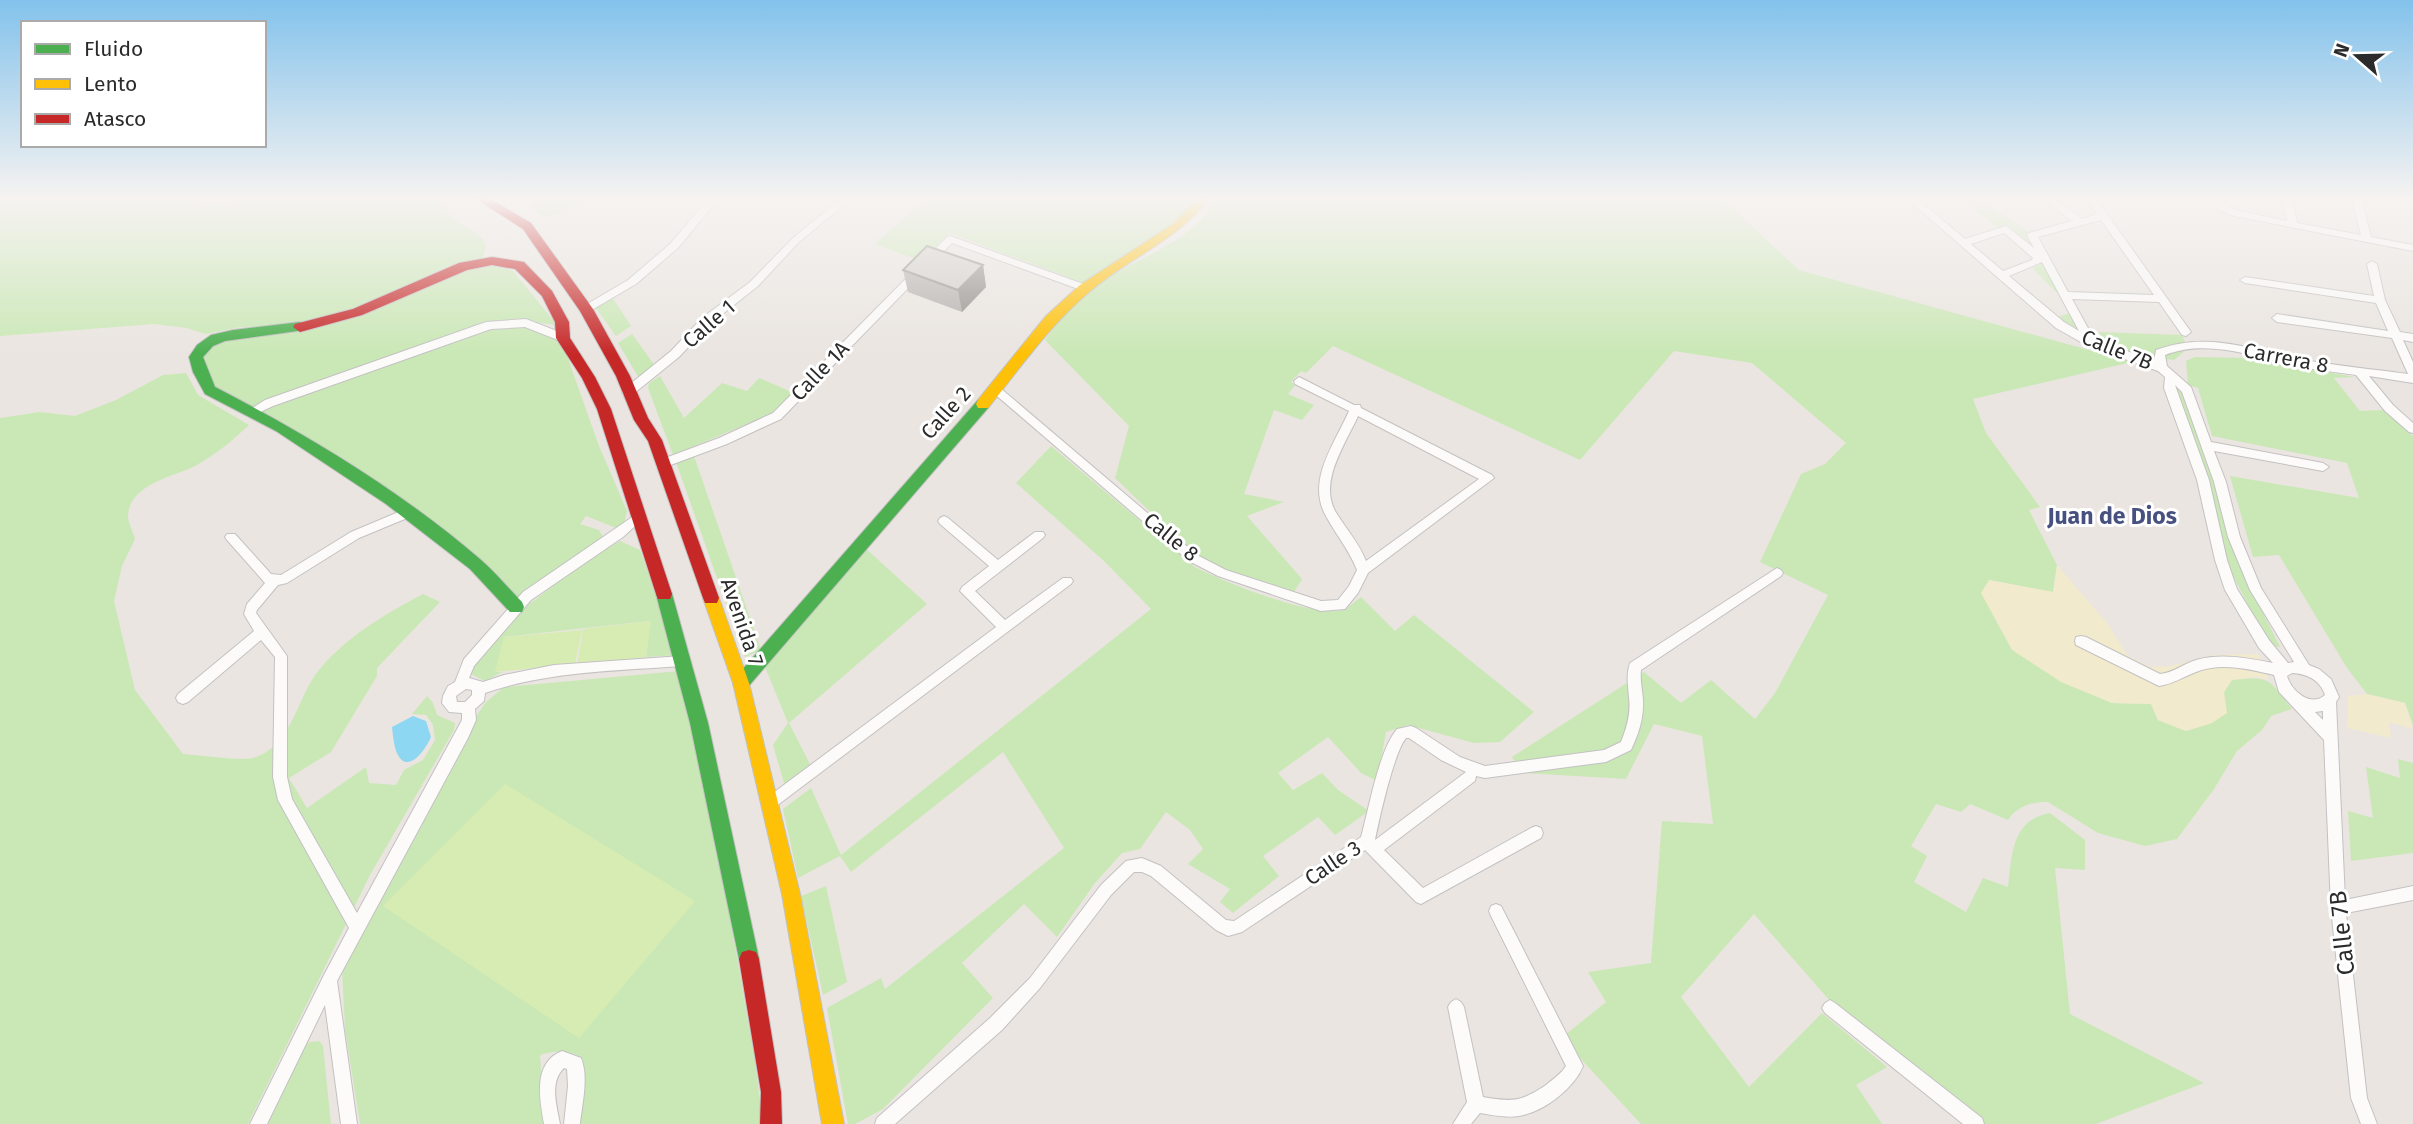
<svg xmlns="http://www.w3.org/2000/svg" width="2413" height="1124" viewBox="0 0 2413 1124" font-family="'Fira Sans',sans-serif">
	<style>
		.green { fill: #cae8b6 }
		.sand { fill: #f1eacc }
		.pitch { fill: #d7ecb3 }
		.water { fill: #8dd7f2 }
		.lines { fill: none; stroke-linecap: round; stroke-linejoin: round }
		.street-casing { stroke: #c3c1c2; stroke-width: 2 }
		.fast-casing { stroke: #c3c1c2; stroke-width: 2 }
		.slow-casing { stroke: #c3c1c2; stroke-width: 2 }
		.jam-casing { stroke: #c3c1c2; stroke-width: 2 }
		.street { fill: #fcfbfa; fill-rule: evenodd }
		.fast { fill: #4caf50; fill-rule: evenodd }
		.slow { fill: #ffc107; fill-rule: evenodd }
		.jam { fill: #c62828; fill-rule: evenodd }
		.wall { fill: #b3b0ad }
		.shaded-wall { fill: #92908d }
		.building { fill: #d0cdc9; stroke: #92908d; stroke-width: 2 }
		.labels { text-anchor: middle; dominant-baseline: central; stroke-width: 6; stroke-linejoin: round; paint-order: stroke }
		.street-label { font-size: 21px; fill: #2b2b2b; stroke: #fff }
		.neighbourhood-label { font-size: 23px; font-weight: bold; fill: #475180; stroke: #fff }
		.near-street-label { font-size: 24px; fill: #2b2b2b; stroke: #fff }
	</style>
	<rect width="100%" height="100%" fill="#eae5e0"/>
	<!-- green -->
	<g class="green">
		<path d="M0 197H158L225 204 243 197H435C443 206 452 219 462 225 475 234 492 237 483 257L435 273 337 315 285 326 241 327 205 334 187 328 154 324 0 336Z"/>
		<polygon points="545,197 598,197 543,218 529,204"/>
		<polygon points="928,197 1197,197 1171,226 1084,283 949,233 921,261 875,244"/>
		<path d="M1217 197H1720L1799 270 2132 362 1973 399 1986 433 2040 507 2029 510 2057 565 2053 592 1989 580 2112 703 2151 704 2158 720 2186 731 2212 723 2224 692 2232 680C2272 676 2268 679 2292 709L2271 716 2262 730 2237 751 2214 789 2177 839 2145 846 2098 833 2048 802C2033 801 2016 807 2008 820L1970 804 1961 812 1936 804 1911 846 1927 856 1914 882 1966 912 1983 878 2008 887C2012 855 2011 820 2050 813L2085 840V870L2055 868 2070 1014 2204 1083 2096 1124H1982L1830 1001 1754 914 1681 997 1749 1087 1822 1013 1887 1067 1856 1085 1882 1124H1641L1578 1056 1565 1035 1606 1002 1588 972 1651 963 1662 821 1713 824 1702 736 1654 724 1626 779 1522 773 1512 757 1644 672 1681 703 1711 680 1755 719 1775 693 1828 595 1760 562 1801 474 1825 464 1846 443 1752 363 1674 351 1580 460 1333 346 1306 373 1301 371 1291 382 1295 385 1288 394 1314 405 1302 420 1274 410 1244 494 1284 502 1247 516 1302 579 1294 592 1221 568 1192 552 1115 478 1129 426 1045 340C1062 316 1085 291 1110 276 1147 255 1197 238 1217 197Z"/>
		<polygon points="1959,197 1966,197 2001,213 2034,236 2090,335 2056,318 2075,311 2032,268 2040,265 2042,257 2009,226 1997,228"/>
		<polygon points="483,266 500,266 513,271 557,325 510,320 470,328 251,407 214,389 200,358 205,349 223,340 309,330 463,269"/>
		<polygon points="612,297 631,326 616,336 593,304"/>
		<polygon points="523,326 556,340 566,353 599,446 627,511 624,524 616,528 586,516 580,524 599,530 605,540 516,602 476,557 398,499 259,411 271,404 489,328"/>
		<polygon points="2099,332 2182,335 2188,348 2174,360 2138,355 2104,340"/>
		<polygon points="632,334 655,366 639,378 618,343"/>
		<polygon points="2195,357 2247,358 2355,377 2334,378 2360,411 2383,410 2413,436 2413,725 2405,703 2367,694 2347,668 2279,555 2253,557 2230,476 2359,498 2347,463 2212,436 2198,388 2188,385 2186,361"/>
		<path d="M186 373 198 395 249 425C232 441 214 456 193 467 171 477 127 486 128 518 129 524 133 532 135 539L122 566 114 601 135 690 183 754C199 755 240 761 253 758 293 746 297 696 319 670 346 637 385 614 423 594L440 602 377 668V676L331 752 289 778 307 808 366 767 369 783 396 785 404 770 423 760 435 740 433 725 426 715 412 714 427 696 433 703 437 715 455 723 454 730 370 875 248 1124H0V418L40 412 75 416 116 400 163 375Z"/>
		<polygon points="660,376 684,418 722,383 747,391 759,378 794,393 769,415 673,455 648,388 649,383"/>
		<polygon points="2172,388 2184,390 2251,589 2280,647 2269,646 2229,568"/>
		<path d="M1051 446 1195 567C1222 581 1315 619 1343 610 1349 608 1355 601 1361 597L1395 631 1414 615 1534 712 1500 742 1474 743 1408 725 1386 732 1377 781 1361 773 1328 737 1278 773 1293 790 1322 773 1338 790 1369 811 1335 835 1318 817 1263 856 1279 876 1233 913 1220 902 1230 889 1188 864 1203 849 1190 830 1166 812 1140 849 1122 853 1095 883 1057 937 1024 904 962 963 993 998 883 1109 855 1124H848L827 1008 881 978 885 989 1064 848 1003 752 851 872 840 856 798 878 783 809 811 788 841 855 1151 609 1104 561 1016 483Z"/>
		<polygon points="694,456 761,650 745,657 676,462"/>
		<polygon points="620,541 640,550 677,655 646,657 650,621 504,637 496,672 502,672 485,681 471,674 472,668 520,611 586,561"/>
		<polygon points="865,548 927,604 789,723 812,768 785,786 773,745 788,723 765,667"/>
		<path d="M679 671C702 776 724 880 742 986 749 1032 760 1078 761 1124H580L581 1057C567 1050 555 1050 540 1055L543 1098 548 1124H360L345 1029 342 968 477 715 486 702 504 687Z"/>
		<polygon points="2398,759 2413,763 2413,853 2351,861 2348,811 2373,818 2366,767 2400,778"/>
		<polygon points="826,886 847,982 823,995 801,896"/>
		<polygon points="319,1041 323,1046 331,1124 266,1124 303,1047 310,1042"/>
	</g>
	<!-- sand -->
	<g class="sand">
		<polygon points="2057,565 2107,623 2128,656 2150,667 2171,666 2214,655 2258,654 2269,680 2257,677 2232,680 2224,692 2227,713 2212,723 2186,731 2158,720 2151,704 2112,703 2061,682 2012,650 1981,593 1989,580 2053,592"/>
		<polygon points="2367,694 2405,703 2413,729 2389,722 2391,738 2347,728 2348,696"/>
	</g>
	<!-- pitch -->
	<g class="pitch">
		<polygon points="651,621 646,657 577,665 583,629"/>
		<polygon points="582,630 575,664 495,672 504,637"/>
		<polygon points="505,784 695,901 579,1038 383,906"/>
	</g>
	<!-- water -->
	<path class="water" d="M413 716 426 721 431 737C427 747 409 775 398 755 394 748 393 736 392 727Z"/>
	<g class="lines">
		<defs>
			<g id="street">
				<polygon points="710,197 720,197 678,248 636,284 590,311 582,311 582,307 628,280 670,244"/>
				<polygon points="843,197 854,197 799,242 758,286 710,324 679,357 632,395 624,395 622,392 624,389 671,351 702,318 750,282 793,238"/>
				<path d="M1905 197H1915L1965 239 2006 226 2034 248 2027 235 2029 233 2072 221 2041 197H2052L2082 219 2097 214 2085 197H2095L2191 332 2186 336 2182 335 2159 302 2072 299 2094 339 2154 361 2156 350C2207 331 2250 349 2300 359 2336 366 2372 369 2408 374L2392 338 2277 322 2272 318 2277 314 2388 331 2376 303 2245 283 2240 280 2245 277 2374 296 2367 264 2372 261 2377 264 2385 300 2400 332 2413 334V342L2403 340 2413 362V383L2369 376 2393 405 2413 423V433L2409 432 2385 411 2356 375C2336 372 2317 370 2297 366 2255 357 2208 338 2165 355L2167 366 2191 387 2211 442 2323 463 2329 467 2323 471 2214 451 2226 482 2240 537 2261 588 2309 665 2319 669 2331 679 2339 697 2336 702 2345 900 2413 886V900L2346 913 2367 1098 2377 1124H2361L2351 1098 2331 908 2324 740 2279 692 2274 675C2249 669 2220 662 2196 672 2183 677 2173 684 2159 686L2076 645 2075 641 2076 637 2081 636 2086 637 2160 674C2173 673 2183 664 2196 660 2222 653 2247 658 2273 663L2259 648 2225 590 2215 560 2197 480 2164 388 2165 377 2158 371 2086 345 2056 328ZM2101 220 2154 295 2068 292 2038 237ZM2004 233 2033 258 2032 260 2003 271 1971 244ZM2042 262 2079 331 2064 322 2009 276ZM2175 385 2182 392 2214 482 2228 537 2250 590 2294 662 2288 663 2269 640 2237 589 2227 560 2209 480ZM2292 673C2308 674 2320 680 2325 695 2310 708 2291 690 2287 676ZM2323 711V720L2315 712Z"/>
				<polygon points="1995,197 2010,197 1990,204 1985,201"/>
				<polygon points="2213,197 2223,197 2225,205 2239,211 2287,221 2282,197 2292,197 2297,223 2361,235 2351,197 2361,197 2371,237 2413,245 2413,251 2234,216 2218,209"/>
				<polygon points="950,236 1089,286 1090,288 1085,291 1081,290 952,243 781,419 727,444 668,466 660,466 658,463 660,460 719,438 773,413 947,237"/>
				<polygon points="526,319 567,335 568,338 563,342 525,327 491,329 273,406 252,416 246,412 265,400 486,322"/>
				<path d="M1299 377 1354 405H1360L1361 408 1492 475 1494 478 1368 573 1358 593 1345 609 1321 611 1218 576 1189 561 990 390 991 387H999L1197 555 1226 570 1321 601 1338 600 1349 586 1357 570C1349 550 1337 536 1327 518 1305 482 1334 445 1349 411L1295 384 1294 381ZM1358 416 1479 479 1366 561C1359 543 1347 530 1337 514 1317 484 1345 445 1358 416Z"/>
				<path d="M408 508 412 510 414 513 412 516 359 538 287 583 278 585 257 610 256 613 287 656V777L292 799 357 913 462 720V713L449 712 442 703 443 696 448 686 455 682 464 659 523 592 638 513 644 518 623 537 531 600 474 666 469 678 483 682 504 675 554 665 682 656 687 657 688 661 687 665 682 666C616 671 549 671 485 693L484 701 475 709 476 720 468 738 337 981 357 1124H341L325 1005 267 1124H250L324 975 349 928 278 800 273 777 275 657 261 640 188 702 183 704 178 702 176 698 178 694 254 631 244 614 247 604 265 583 227 540 225 537 227 534H235L271 574 281 575 351 532ZM466 689 472 690V695L465 702H457L456 696Z"/>
				<polygon points="944,516 948,518 998,560 1035,532 1043,532 1045,535 1043,538 975,591 1005,620 1063,578 1071,578 1073,581 1071,584 775,807 770,809 765,807 763,803 765,799 996,627 960,591 962,587 989,566 940,524 938,521 940,518"/>
				<path d="M1777 568 1781 570 1783 573 1781 576 1641 670C1640 681 1642 688 1643 699 1644 718 1639 733 1631 750L1606 762 1485 778 1476 776 1475 781 1384 850 1423 888 1531 828 1536 826 1541 828 1543 833 1541 838 1421 904 1416 902 1365 850 1242 932 1228 936 1216 930 1151 876 1142 872H1134L1111 895 1040 988 1002 1030 895 1124H875L877 1118 990 1018 1030 978 1101 885 1126 861 1142 858 1161 866 1226 920 1234 921 1361 837C1369 808 1379 750 1397 729L1411 726 1416 728 1460 757 1485 766 1604 750 1621 742C1627 727 1631 713 1629 697 1628 685 1626 675 1630 663ZM1406 738H1409L1441 760 1466 772 1375 840C1379 820 1394 752 1406 738Z"/>
				<path d="M1496 904 1501 906 1583 1066C1574 1089 1543 1112 1519 1116 1506 1118 1492 1115 1480 1113L1471 1124H1453L1467 1102 1448 1007 1451 1002 1456 999 1461 1002 1464 1007 1483 1097C1512 1102 1521 1102 1546 1085 1553 1079 1561 1074 1566 1066L1491 916 1489 911 1491 906Z"/>
				<polygon points="1830,1000 1835,1003 1982,1118 1984,1124 1963,1124 1825,1013 1822,1008 1825,1003"/>
				<path d="M562 1051 581 1058C589 1078 582 1104 580 1124H564L568 1086 567 1069 564 1068C549 1082 557 1106 560 1124H544C540 1099 532 1063 562 1051Z"/>
			</g>
			<g id="fast">
				<path d="M300 322 307 327 305 330 225 341 213 346 203 357 215 387C308 435 401 491 481 560 495 572 508 588 522 602L524 607 522 612H510L470 569 386 504 276 431 205 394 193 372 189 357 197 345 211 335 233 330Z"/>
				<polygon points="983,399 988,400 990,404 988,408 747,688 741,690 735,688 733,683 735,678 978,400"/>
				<polygon points="664,588 670,589 672,594 708,723 759,959 756,966 749,968 742,966 739,959 690,723 656,594 658,589"/>
			</g>
			<g id="slow">
				<path d="M1198 197H1211C1177 241 1128 258 1088 293 1049 326 1020 368 988 408H978L976 404 978 400 1046 316 1080 285 1173 224Z"/>
				<polygon points="711,592 717,593 719,598 749,683 800,894 844,1124 822,1124 782,894 733,683 703,598 705,593"/>
			</g>
			<g id="jam">
				<polygon points="473,197 487,197 531,223 593,309 630,376 648,418 662,440 719,598 717,603 705,603 703,598 648,441 634,420 616,376 580,311 523,229"/>
				<polygon points="492,257 524,262 552,291 569,322 570,338 595,377 611,409 672,594 670,599 658,599 656,594 597,409 582,378 556,338 555,322 542,296 515,269 492,265 467,270 362,315 300,332 293,327 295,324 353,309 459,263"/>
				<polygon points="749,950 756,952 759,959 781,1092 782,1124 760,1124 761,1092 739,959 742,952"/>
			</g>
		</defs>
		<!-- street casing -->
		<use href="#street" class="street-casing"/>
		<!-- fast casing -->
		<use href="#fast" class="fast-casing"/>
		<!-- slow casing -->
		<use href="#slow" class="slow-casing"/>
		<!-- jam casing -->
		<use href="#jam" class="jam-casing"/>
		<!-- street -->
		<use href="#street" class="street"/>
		<!-- fast -->
		<use href="#fast" class="fast"/>
		<!-- slow -->
		<use href="#slow" class="slow"/>
		<!-- jam -->
		<use href="#jam" class="jam"/>
	</g>
	<!-- wall -->
	<polygon class="wall" points="983,265 986,287 962,312 908,292 903,270"/>
	<!-- shaded-wall -->
	<polygon class="shaded-wall" points="983,265 986,287 962,312 958,290"/>
	<!-- building -->
	<polygon class="building" points="927,246 983,265 958,290 903,270"/>
	<!-- sky -->
	<linearGradient id="sky" x2="0" y2="1"><stop stop-color="#83c2ec"/><stop offset="0.56" stop-color="#f6f3f1"/><stop offset="1" stop-color="#f6f3f1" stop-opacity="0"/></linearGradient>
	<rect width="2413" height="354" fill="url(#sky)"/>
	<g class="labels">
		<!-- street labels -->
		<g class="street-label">
			<text transform="translate(709 324) rotate(-41)">Calle 1</text>
			<text transform="translate(2117 350) rotate(22)">Calle 7B</text>
			<text transform="translate(2286 358) rotate(11)">Carrera 8</text>
			<text transform="translate(820 371) rotate(-46)">Calle 1A</text>
			<text transform="translate(946 413) rotate(-48)">Calle 2</text>
			<text transform="translate(1171 537) rotate(39)">Calle 8</text>
			<text transform="translate(742 622) rotate(71)">Avenida 7</text>
			<text transform="translate(1333 863) rotate(-34)">Calle 3</text>
		</g>
		<!-- neighbourhood labels -->
		<g class="neighbourhood-label">
			<text x="2112" y="516">Juan de Dios</text>
		</g>
		<!-- near-street labels -->
		<g class="near-street-label">
			<text transform="translate(2342 933) rotate(-96)">Calle 7B</text>
		</g>
	</g>
	<!-- legend -->
	<rect x="21" y="21" width="245" height="126" fill="#ffffff" stroke="#aaaaaa" stroke-width="2"/>
	<rect x="35" y="44" width="35" height="10" fill="#4caf50" stroke="#aaaaaa" stroke-width="2"/>
	<text x="84" y="56" font-size="21" fill="#2b2b2b">Fluido</text>
	<rect x="35" y="79" width="35" height="10" fill="#ffc107" stroke="#aaaaaa" stroke-width="2"/>
	<text x="84" y="91" font-size="21" fill="#2b2b2b">Lento</text>
	<rect x="35" y="114" width="35" height="10" fill="#c62828" stroke="#aaaaaa" stroke-width="2"/>
	<text x="84" y="126" font-size="21" fill="#2b2b2b">Atasco</text>
	<!-- north arrow -->
	<g transform="translate(2357 56) rotate(290)" stroke="#ffffff" stroke-width="5" paint-order="stroke">
	<path d="M0-5L12 26L0 18L-12 26Z" fill="#2b2b2b"/>
	<text y="-10" font-size="19" font-weight="bold" text-anchor="middle" fill="#2b2b2b">N</text>
	</g>
</svg>
